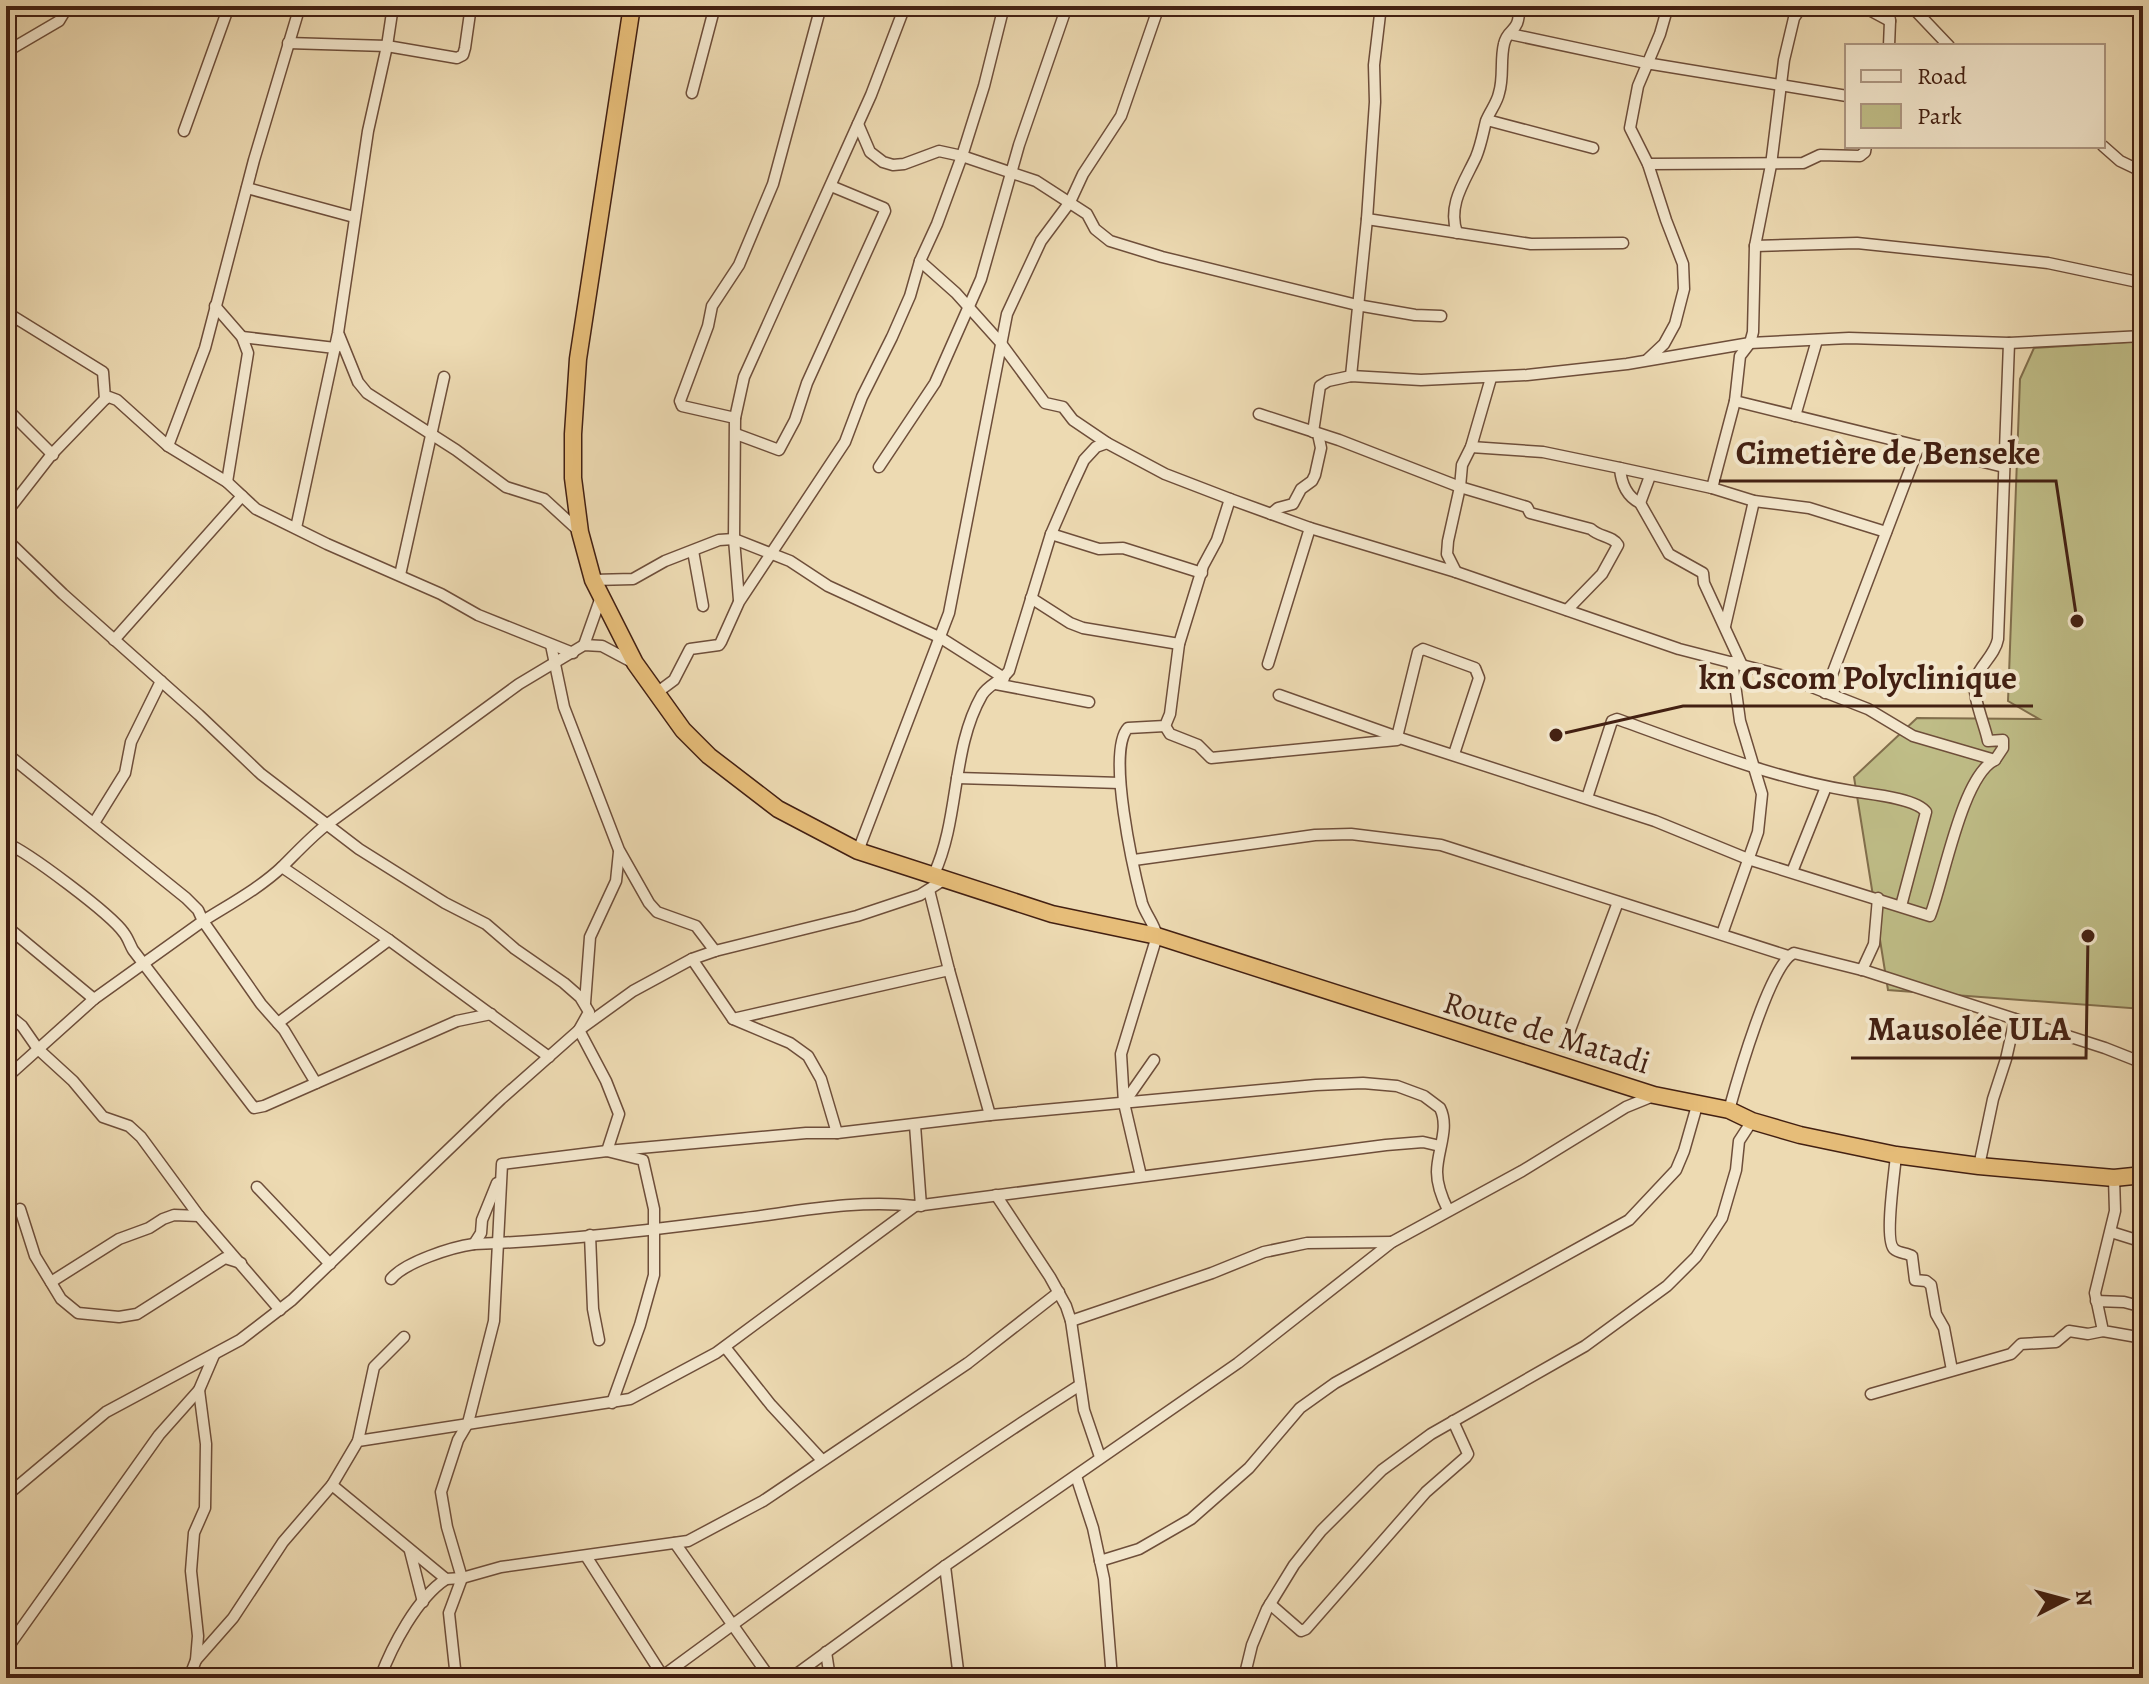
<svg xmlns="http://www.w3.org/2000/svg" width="2149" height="1684" viewBox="0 0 2149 1684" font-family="Alegreya,serif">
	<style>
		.green { fill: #bfbd87; stroke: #816e4c; stroke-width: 2 }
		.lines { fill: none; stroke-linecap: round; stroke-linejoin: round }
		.minor-casing { stroke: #6e4e3a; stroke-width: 13 }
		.trunk-casing { stroke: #432012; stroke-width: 19 }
		.minor { stroke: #f3e7cd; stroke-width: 10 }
		.trunk { stroke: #e6bd79; stroke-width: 16 }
		.labels { text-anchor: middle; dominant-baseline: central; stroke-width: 8; stroke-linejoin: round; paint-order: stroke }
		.street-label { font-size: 32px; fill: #432012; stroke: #f3e7cd }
		.leader { fill: none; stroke: #432012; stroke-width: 3 }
		.callout-dot { fill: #432012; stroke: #f3e7cd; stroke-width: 3 }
		.callout-label { font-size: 34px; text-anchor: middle; font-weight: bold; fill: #432012; stroke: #f3e7cd; stroke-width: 8; stroke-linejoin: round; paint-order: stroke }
	</style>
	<rect width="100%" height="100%" fill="#eddab2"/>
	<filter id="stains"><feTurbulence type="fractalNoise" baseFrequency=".0025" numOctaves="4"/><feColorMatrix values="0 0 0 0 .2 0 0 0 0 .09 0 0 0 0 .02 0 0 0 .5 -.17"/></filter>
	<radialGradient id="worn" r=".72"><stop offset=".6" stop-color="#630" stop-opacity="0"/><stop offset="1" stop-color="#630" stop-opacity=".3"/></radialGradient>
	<!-- green -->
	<polygon class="green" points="2143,341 2143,1009 1888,990 1854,777 1917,718 2039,719 2008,701 2020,379 2034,348"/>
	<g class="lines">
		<defs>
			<g id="minor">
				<polyline points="104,6 111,6"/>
				<polyline points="1862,6 1890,21"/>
				<polyline points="1888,6 1890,21 1889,46"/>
				<polyline points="1911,6 1949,46"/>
				<polyline points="1510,34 1646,63 1847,96"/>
				<polyline points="288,43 387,46 457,58 463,55 465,48 471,6"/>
				<polyline points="6,52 59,21 68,6"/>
				<polyline points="692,93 715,6"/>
				<polyline points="1487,120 1593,148"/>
				<polyline points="858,124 870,152 883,162 893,165 904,164 939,151 962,156 1036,181 1087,214 1095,229 1110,241 1162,257 1357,305 1415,315 1441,316"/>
				<polyline points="184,131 229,6"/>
				<polyline points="2103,146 2120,161 2143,172"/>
				<polyline points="1648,164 1803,163 1820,155 1860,156 1865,152 1866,146"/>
				<polyline points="247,188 354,217"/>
				<polyline points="1367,219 1531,244 1623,243"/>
				<path d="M1457 233C1447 205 1465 181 1476 157 1481 145 1483 133 1486 121 1490 111 1497 103 1499 93 1504 77 1500 60 1504 44 1508 26 1520 35 1519 6"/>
				<polyline points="1755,246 1857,243 2048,263 2133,281 2137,279 2143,268"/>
				<path d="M920 261 956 293 1000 342 1045 403 1063 407 1073 420 1107 443 1165 474 1230 499 1310 528 1456 572 1679 649 1784 676 1868 709 1913 736 1995 760C1962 776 1944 880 1930 916L1748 859 1655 821 1403 739 1279 695"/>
				<polyline points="215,306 242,337 248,353 227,482"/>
				<polyline points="6,312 103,372 105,399 52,454 6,513"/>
				<polyline points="339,335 358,382 367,393 456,450 506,487 544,499 580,532"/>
				<polyline points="242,337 335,348 338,346"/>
				<polyline points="1648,359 1664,344 1675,324 1684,289 1683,264 1666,220 1648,164 1630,128 1638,86 1660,34 1668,6"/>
				<polyline points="1351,376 1367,219 1375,102 1374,65 1381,6"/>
				<polyline points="105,399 109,397 117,400 168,446 227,482 256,509 327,544 441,594 478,615 573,653"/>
				<polyline points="1735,401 2004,467"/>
				<polyline points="6,408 53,455"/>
				<path d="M1259 414 1339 440 1460 487 1527 507 1530 513 1591 529C1599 537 1613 536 1618 545L1602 574 1567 610"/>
				<polyline points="1795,416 1817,340"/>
				<polyline points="735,418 682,406 680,401 708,326 712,306 739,265 773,184 821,6"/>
				<polyline points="1313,432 1320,386 1328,381 1351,376 1421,380 1527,375 1627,364 1750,343 1849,338 2009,343 2143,336"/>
				<polyline points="736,434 779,450 795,420 807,383 885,211 884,208 831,186"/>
				<polyline points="168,446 205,348 254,160 300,6"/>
				<polyline points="1471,447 1543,452 1620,468 1712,488 1754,501 1809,508 1886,532"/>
				<polyline points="879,467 935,383 981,279 1019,145 1067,6"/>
				<path d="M1620 468C1621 482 1626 496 1640 503L1669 554 1703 573 1704 583 1741 663"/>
				<polyline points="1712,488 1735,401 1740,356 1750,343 1753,332 1755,246 1771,165 1784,60 1794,18 1802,6"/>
				<polyline points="1640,503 1650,476"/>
				<polyline points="1271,514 1278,508 1293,504 1301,489 1312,481 1315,475 1321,448 1318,434"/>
				<polyline points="296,528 338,333 368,131 387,46 393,6"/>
				<polyline points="1051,534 1099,549 1123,548 1202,573"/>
				<path d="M6 539 63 594 199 715 261 774 359 849 445 903 486 924 515 949 564 983 580 997 589 1012 579 1030 606 1081 619 1114 607 1151 806 1133H837L990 1115 1316 1085 1363 1083 1397 1086 1424 1096 1440 1108C1450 1128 1437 1151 1437 1172 1437 1186 1442 1198 1448 1210"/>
				<polyline points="693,551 703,606"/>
				<polyline points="1456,572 1447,554 1448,541 1460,487 1462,465 1471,447 1491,378"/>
				<polyline points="400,575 444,377"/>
				<polyline points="593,580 633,579 665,561 719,540 734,539 790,561 828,586 941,638 1004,678"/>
				<polyline points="1031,598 1070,623 1083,628 1179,644"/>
				<polyline points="739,600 734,539 735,418 744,377 871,95 905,6"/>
				<polyline points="1725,626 1754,501"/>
				<polyline points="114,640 242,496"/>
				<polyline points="551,645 564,707 619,850 649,903 657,912 696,926 715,951"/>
				<polyline points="584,645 601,597"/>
				<polyline points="1268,664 1310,528"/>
				<polyline points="996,684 1089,702"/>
				<polyline points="1825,693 1919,446"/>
				<polyline points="655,694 674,680 690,649 719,645 721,642 739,602 845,442 862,397 892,337 910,296 920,261 937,224 962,156 984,86 1004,6"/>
				<polyline points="1165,726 1170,734 1198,745 1211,758 1397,740"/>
				<polyline points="1397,737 1418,652 1423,649 1475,668 1479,678 1454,754"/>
				<path d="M6 753 186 898 198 910 203 921C230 904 260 888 283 866 297 852 310 838 325 826L519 684 584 645 602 646 634 663"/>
				<path d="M1995 760 2003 748V740L1988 741C1985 725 1970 692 1976 678 1981 664 1995 655 1998 639L2009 343"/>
				<polyline points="957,778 1120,783"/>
				<path d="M1587 798 1612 721 1617 719C1693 746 1771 778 1851 791 1869 794 1916 798 1926 812L1901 906"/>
				<polyline points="94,823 125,773 131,742 161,681"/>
				<path d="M6 843C28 852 111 914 124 933 128 938 130 945 133 950L254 1108 264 1106 457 1021 491 1014"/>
				<polyline points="858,851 949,613 1007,314 1041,241 1070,202 1083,174 1121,116 1159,6"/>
				<polyline points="1134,860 1315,835 1351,834 1441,845 1788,956"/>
				<polyline points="282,867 389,940 549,1057"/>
				<polyline points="1792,872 1826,787"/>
				<path d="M934 874C960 818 951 749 982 695 988 685 1001 681 1009 671L1051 534 1071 488 1084 460 1096 447 1107 443"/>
				<polyline points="929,890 949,970 990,1115"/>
				<polyline points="6,926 94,999"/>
				<polyline points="1722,934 1758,832 1762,794 1740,721 1732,662"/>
				<polyline points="692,959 733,1019 790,1043 808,1056 821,1079 837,1133"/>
				<polyline points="1862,970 1874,944 1878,898"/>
				<polyline points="585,1003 590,937 616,881 619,852"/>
				<polyline points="6,1013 22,1026 38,1049 73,1081 103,1117 129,1126 141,1137 199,1216 280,1310"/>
				<polyline points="733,1019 949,970"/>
				<polyline points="278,1023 389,940"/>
				<polyline points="1564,1046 1618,902"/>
				<polyline points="6,1078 94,999 203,921 261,1004 284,1030 316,1083"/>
				<polyline points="1124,1103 1154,1060"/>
				<path d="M1729 1110C1737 1081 1770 964 1794 953L1866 971 2105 1048 2143 1063"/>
				<polyline points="915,1125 921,1206"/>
				<polyline points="2143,1125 2140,1136 2143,1146"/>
				<path d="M1896 1155C1895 1170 1884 1240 1894 1249 1898 1253 1907 1253 1912 1256L1915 1280 1926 1281 1931 1285 1936 1314 1944 1328 1952 1370"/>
				<polyline points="1979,1166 1993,1099 2006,1059 2015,1019"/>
				<path d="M1141 1176 1124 1103 1121 1054 1157 936C1154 923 1146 915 1142 903 1134 872 1106 751 1128 728L1165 726 1170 714 1179 644 1203 566 1217 540 1230 499"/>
				<polyline points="2114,1178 2115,1211 2095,1293 2103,1331 2143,1338"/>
				<polyline points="257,1187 330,1264"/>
				<polyline points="996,1195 1050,1277 1066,1306 1071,1321 1084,1410 1100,1457"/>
				<polyline points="20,1209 35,1256 61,1299 78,1313 119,1317 137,1314 225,1258 241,1263"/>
				<polyline points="2111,1232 2143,1242"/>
				<polyline points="590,1235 593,1309 599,1340"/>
				<polyline points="474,1244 481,1233 482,1220 497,1183"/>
				<path d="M391 1279C405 1262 452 1247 474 1244 562 1241 650 1230 737 1219 796 1212 856 1199 915 1206L1386 1145 1423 1142 1440 1146"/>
				<polyline points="51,1282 119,1239 149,1228 163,1219 174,1215 199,1216"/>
				<polyline points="2096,1301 2124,1302 2143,1307"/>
				<polyline points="1071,1321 1212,1273 1264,1252 1307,1243 1392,1242"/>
				<polyline points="725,1347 771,1405 821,1459"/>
				<polyline points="1871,1394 2011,1354 2021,1344 2056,1342 2069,1331 2088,1334 2103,1331"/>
				<polyline points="358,1441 374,1367 404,1337"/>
				<polyline points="1076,1476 1093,1528 1104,1579 1112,1678"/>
				<polyline points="332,1485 446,1579 462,1578 501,1567 688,1541 763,1501 968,1363 1059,1292"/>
				<polyline points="6,1496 106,1412 240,1340 292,1300 501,1099 579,1030 633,991 692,959 715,951 857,916 920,895 945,879"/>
				<polyline points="675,1543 770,1678"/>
				<polyline points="410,1551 423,1602"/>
				<polyline points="586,1556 664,1678"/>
				<polyline points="1100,1561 1139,1549 1191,1519 1249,1468 1300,1408 1335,1383 1629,1220 1676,1170 1684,1151 1698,1102"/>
				<polyline points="945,1566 959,1678"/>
				<polyline points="1270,1604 1301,1631 1306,1629 1426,1492 1466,1457 1468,1454 1453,1421"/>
				<polyline points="6,1650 159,1435 199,1390 214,1355"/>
				<polyline points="826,1652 830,1678"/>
				<polyline points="196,1660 233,1618 283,1542 332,1485 358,1441 630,1399 716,1353 915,1206"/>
				<polyline points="189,1678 196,1660 198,1636 191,1571 194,1533 205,1508 206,1444 199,1390"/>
				<path d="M380 1678C392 1646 417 1598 446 1579"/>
				<polyline points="456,1678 449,1613 462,1578 447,1527 441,1492 458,1440 468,1423 494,1321 502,1164 607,1151 643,1160 654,1209 654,1275 640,1325 612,1403"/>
				<path d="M660 1678C797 1577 936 1477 1080 1385"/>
				<polyline points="791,1678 945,1566 1238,1363 1392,1242 1522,1171 1626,1107 1653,1096"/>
				<polyline points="1244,1678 1252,1645 1267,1609 1294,1565 1321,1531 1382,1470 1431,1434 1585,1346 1667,1286 1696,1257 1722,1218 1736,1170 1739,1141 1752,1121"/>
			</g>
			<polyline id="trunk" points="632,6 578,359 573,434 573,478 580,532 593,580 635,663 683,730 709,756 778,809 858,851 1052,914 1157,936 1654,1095 1729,1110 1752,1121 1800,1135 1896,1155 1979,1166 2114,1178 2143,1175"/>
		</defs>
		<!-- minor casing -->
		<use href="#minor" class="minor-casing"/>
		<!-- trunk casing -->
		<use href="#trunk" class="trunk-casing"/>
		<!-- minor -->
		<use href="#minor" class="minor"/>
		<!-- trunk -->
		<use href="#trunk" class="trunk"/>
	</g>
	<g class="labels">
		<!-- street labels -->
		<g class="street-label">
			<text transform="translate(1547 1032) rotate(17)">Route de Matadi</text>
		</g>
	</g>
	<!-- callouts -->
	<path class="leader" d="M2077 621L2056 481H1719M1556 735L1683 706H2033M2088 936L2086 1058H1851"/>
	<g class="callout-dot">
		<circle cx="2077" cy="621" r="8"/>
		<circle cx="1556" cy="735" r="8"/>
		<circle cx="2088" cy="936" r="8"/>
	</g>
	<g class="callout-label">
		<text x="1888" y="464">Cimetière de Benseke</text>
		<text x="1858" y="689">kn Cscom Polyclinique</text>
		<text x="1969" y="1040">Mausolée ULA</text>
	</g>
	<!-- margin -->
	<rect width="2149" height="1684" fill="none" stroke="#eddab2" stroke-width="32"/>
	<rect x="8" y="8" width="2133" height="1668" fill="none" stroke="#432012" stroke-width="4"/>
	<rect x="16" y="16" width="2117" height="1652" fill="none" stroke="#432012" stroke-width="2"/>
	<!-- legend -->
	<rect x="1845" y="44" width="260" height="104" fill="#f3e7cd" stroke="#ad9782" stroke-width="2"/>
	<rect x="1861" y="70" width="40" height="12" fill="#f3e7cd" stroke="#ad9782" stroke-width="2"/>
	<text x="1917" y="84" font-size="24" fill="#432012">Road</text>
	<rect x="1861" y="104" width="40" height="24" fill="#bfbd87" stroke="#ad9782" stroke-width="2"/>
	<text x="1917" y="124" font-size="24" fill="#432012">Park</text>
	<!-- north arrow -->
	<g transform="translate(2065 1600) rotate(84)" stroke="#f3e7cd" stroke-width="6" paint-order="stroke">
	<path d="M0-6L14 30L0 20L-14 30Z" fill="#432012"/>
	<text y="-12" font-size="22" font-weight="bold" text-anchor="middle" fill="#432012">N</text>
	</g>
	<rect width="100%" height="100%" filter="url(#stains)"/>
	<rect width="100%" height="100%" fill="url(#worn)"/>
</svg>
